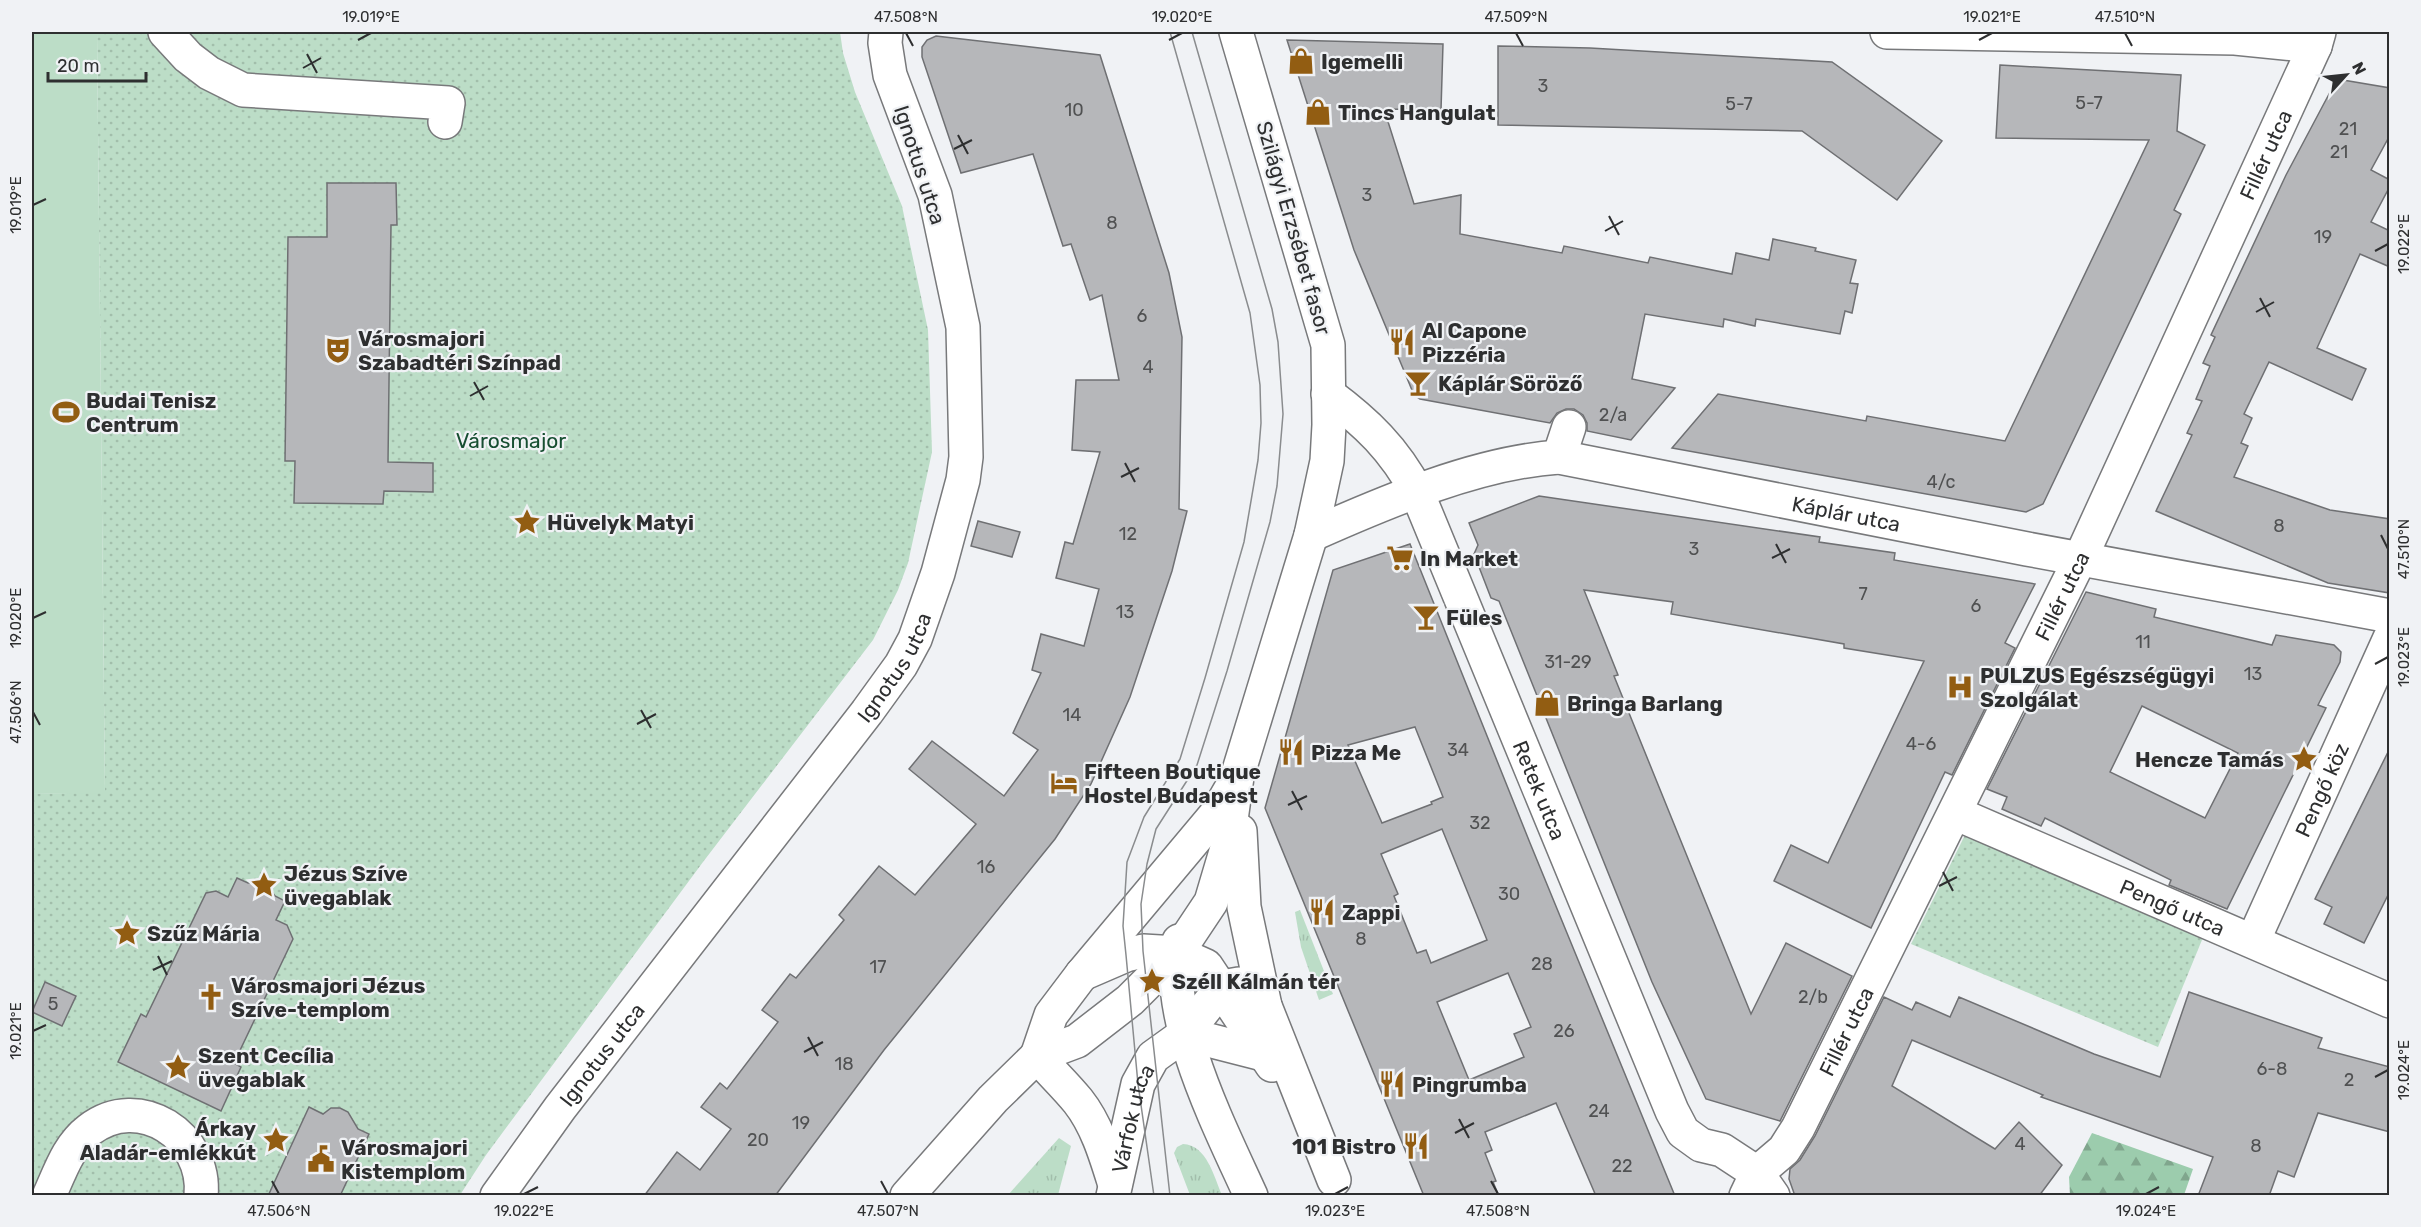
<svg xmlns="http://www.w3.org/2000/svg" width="2421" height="1227" viewBox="0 0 2421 1227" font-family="Rubik,sans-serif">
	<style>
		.grass { fill: url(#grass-tufts) }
		.forest { fill: url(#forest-firs) }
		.park { fill: url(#park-dots) }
		.garden { fill: #bcddc7 }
		.building { fill: #b6b7ba; stroke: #6f7073; stroke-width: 1.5; fill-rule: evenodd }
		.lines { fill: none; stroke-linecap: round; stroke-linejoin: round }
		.minor-casing { stroke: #78797b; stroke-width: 36 }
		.major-casing { stroke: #78797b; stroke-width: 36 }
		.minor { stroke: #fff; stroke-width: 33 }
		.major { stroke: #fff; stroke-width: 33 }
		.tram { stroke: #8a8c8e; stroke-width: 1.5 }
		.ticks { fill: none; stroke: #2e2f30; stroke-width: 2 }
		.labels { text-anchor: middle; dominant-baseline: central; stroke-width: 4.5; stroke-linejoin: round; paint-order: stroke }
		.number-label { font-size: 18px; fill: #505152 }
		.poi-label { font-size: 21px; font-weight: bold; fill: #2e2f30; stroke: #f0f2f5; text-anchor: start }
		.street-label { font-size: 21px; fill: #2e2f30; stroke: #f0f2f5 }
		.park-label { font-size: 21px; fill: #164e31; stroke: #f0f2f5 }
		.neatline { fill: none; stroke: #2e2f30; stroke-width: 2 }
		.ticks-label { font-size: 15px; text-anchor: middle; fill: #2e2f30 }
	</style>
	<defs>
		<pattern id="grass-tufts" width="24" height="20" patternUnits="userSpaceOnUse" patternTransform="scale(1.5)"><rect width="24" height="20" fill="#bcddc7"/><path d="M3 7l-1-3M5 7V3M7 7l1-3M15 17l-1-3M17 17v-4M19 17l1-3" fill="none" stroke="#a2beab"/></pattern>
		<pattern id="forest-firs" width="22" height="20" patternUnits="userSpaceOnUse" patternTransform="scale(1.5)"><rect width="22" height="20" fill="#9cccad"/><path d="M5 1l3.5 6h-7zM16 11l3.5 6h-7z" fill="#80a68d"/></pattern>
		<pattern id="park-dots" width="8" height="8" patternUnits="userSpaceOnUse" patternTransform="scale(1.5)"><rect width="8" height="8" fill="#bcddc7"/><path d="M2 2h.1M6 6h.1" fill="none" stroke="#a2beab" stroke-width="1.8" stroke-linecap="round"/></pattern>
	</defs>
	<rect width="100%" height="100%" fill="#f0f2f5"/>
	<!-- grass -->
	<g class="grass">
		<polygon points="1300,910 1333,994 1319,1000 1301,947 1295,912"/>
		<polygon points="1059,1138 1071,1146 1058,1195 1008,1195"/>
		<path d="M1183 1144C1207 1145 1214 1177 1222 1195H1190L1174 1153 1177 1147Z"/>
	</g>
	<!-- forest -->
	<polygon class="forest" points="2092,1133 2193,1169 2184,1195 2070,1195 2069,1177"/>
	<!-- park -->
	<g class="park">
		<polygon points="97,32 840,32 843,53 855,92 902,206 928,330 932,452 908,563 898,590 873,640 703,862 486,1155 460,1195 32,1195 32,794 105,792"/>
		<polygon points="1965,835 2204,935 2158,1047 1911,944"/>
	</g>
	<!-- garden -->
	<polygon class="garden" points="32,32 97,32 105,793 32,794"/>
	<!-- building -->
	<g class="building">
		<polygon points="936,36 1100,55 1169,273 1182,337 1179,509 1187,511 1172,571 1130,697 1091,784 1055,839 884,1050 775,1196 644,1196 677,1152 700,1170 731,1129 701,1107 720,1083 727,1089 778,1022 762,1010 790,974 796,978 844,920 839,915 879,866 915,895 976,824 909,769 932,741 1004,796 1038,750 1013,733 1041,673 1032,670 1041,634 1084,646 1099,589 1056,578 1065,542 1073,544 1100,452 1072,450 1076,380 1119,380 1102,295 1090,300 1071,244 1063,246 1033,154 961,173 922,57 922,47 927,40"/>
		<polygon points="1287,40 1443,44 1441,110 1384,109 1414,204 1461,195 1460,234 1562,253 1564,246 1648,263 1650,257 1732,274 1736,253 1769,260 1773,239 1816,248 1815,251 1856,260 1850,283 1858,284 1852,313 1845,311 1840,334 1756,319 1755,326 1724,319 1723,327 1645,314 1632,379 1675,388 1631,440 1587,431 1587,423 1583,415 1574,409 1566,409 1557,413 1550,423 1420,399 1414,395 1354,250"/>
		<polygon points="1498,46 1590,48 1832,62 1942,141 1897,200 1802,131 1498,125"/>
		<polygon points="2000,65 2181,75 2177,131 2205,145 2174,210 2181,214 2043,504 2026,512 1672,448 1718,394 1866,421 1867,416 2005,441 2149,140 1996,138"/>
		<polygon points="2337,79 2390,88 2390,135 2371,170 2390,180 2390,186 2371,222 2390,231 2390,267 2360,254 2317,348 2366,369 2352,400 2269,362 2244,414 2252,418 2241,443 2248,446 2234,477 2330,510 2390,519 2390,593 2328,583 2156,511 2192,435 2187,433 2202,401 2196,399 2210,366 2203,363 2215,337 2211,335 2286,175"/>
		<polygon points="327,183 396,183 397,225 391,225 388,462 433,463 433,492 384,491 383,504 294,503 295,461 285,461 288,237 327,237"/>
		<polygon points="1539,496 1820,537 1819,542 1895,553 1894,560 2035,584 2005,643 2015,648 1952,775 1945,772 1871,928 1774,881 1791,845 1828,863 1924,661 1844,648 1844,644 1671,614 1673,602 1584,590 1618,675 1614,676 1751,1014 1786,943 1852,976 1780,1121 1706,1099 1652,982 1499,601 1491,598 1474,554 1478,545 1469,523"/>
		<polygon points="978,521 1020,532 1012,557 971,546"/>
		<path d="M1410 544 1530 843 1675 1196H1596L1556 1103 1485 1132 1492 1150 1485 1153 1496 1181 1493 1182 1499 1196H1424L1265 808 1333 570ZM1415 727 1443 797 1431 802 1432 804 1382 823 1348 745ZM1442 829 1487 940 1431 963 1426 950 1417 953 1394 896 1398 894 1381 854ZM1508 973 1531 1027 1514 1034 1524 1057 1469 1080 1437 1002Z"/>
		<path d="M2086 592 2156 609 2154 617 2272 645 2276 635 2334 645 2341 652 2340 662 2318 705 2326 708 2227 909 2169 885 2171 880 2045 818 2041 826 2002 809 2007 797 1987 789ZM2142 706 2238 753 2205 818 2110 772Z"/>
		<polygon points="2390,748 2390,891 2364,943 2324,924 2332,907 2315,899"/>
		<polygon points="237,878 248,883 261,882 267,885 275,896 285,901 276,920 287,925 293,939 234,1063 241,1067 221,1111 118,1062 141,1014 146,1017 206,893 216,891 228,897"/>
		<polygon points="45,982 76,996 62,1026 32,1012"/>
		<polygon points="2189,992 2322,1038 2318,1048 2390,1067 2390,1132 2318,1113 2294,1177 2278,1171 2269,1196 2198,1196 2213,1157 2041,1097 2043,1095 1912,1040 1892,1086 1995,1149 2019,1122 2062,1165 2039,1196 1795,1196 1789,1179 1790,1169 1800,1160 1815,1136 1884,997 1912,1010 1916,1002 1950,1017 1959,997 2094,1054 2160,1077"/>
		<polygon points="309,1107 323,1114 331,1108 340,1108 348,1112 358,1129 369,1134 340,1196 268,1196"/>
	</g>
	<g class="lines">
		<defs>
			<g id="minor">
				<polyline points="165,32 188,57 209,73 243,90 448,103 445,122"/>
				<polyline points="1887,32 2235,38 2315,46"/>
				<path id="s1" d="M1328 394C1367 423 1394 449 1417 492L1672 1111 1683 1132 1701 1145 1722 1150 1757 1173 1773 1196"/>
				<polyline points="1559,457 1569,427"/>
				<path id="s2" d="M1311 535C1385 502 1479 462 1559 457L2027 549 2390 616"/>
				<path id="s3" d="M1955 813 2390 1001"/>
				<path id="s4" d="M2253 941 2390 638"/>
				<polyline points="1185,1034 1267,1055"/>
				<path d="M1037 1056C1050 1071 1065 1085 1078 1101 1097 1125 1106 1156 1115 1185"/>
				<path d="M49 1196C60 1172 68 1146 89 1130 139 1091 207 1136 201 1196"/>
				<path id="s5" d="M497 1196 560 1108 867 712 901 665 915 639 938 573 963 480 966 457 963 327 935 195 890 75 885 43 886 32"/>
				<path id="s6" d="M1113 1196 1138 1084 1153 1057 1185 1034 1222 987 1239 984 1265 1006"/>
				<path id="s7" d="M1746 1196 1757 1173 1784 1150 1798 1128 2081 557 2315 46 2319 32"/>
			</g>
			<g id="major">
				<polyline points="1240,831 1244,907 1265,1006 1334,1180"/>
				<path d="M1179 941C1163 1018 1219 1125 1251 1196"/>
				<polyline points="1082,974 1126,955 1143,951 1177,953 1206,966 1272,1065"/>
				<polyline points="1037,1056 1051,1015 1082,974 1217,813 1232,787"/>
				<polyline points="907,1196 993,1099 1037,1056 1077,1041 1130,1000 1177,953 1211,902 1227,848 1237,777 1311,535 1327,461 1329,425 1328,345 1236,32"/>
			</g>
		</defs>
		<!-- minor casing -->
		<use href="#minor" class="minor-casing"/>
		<!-- major casing -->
		<use href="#major" class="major-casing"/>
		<!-- minor -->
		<use href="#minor" class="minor"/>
		<!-- major -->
		<use href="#major" class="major"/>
		<!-- tram -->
		<g class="tram">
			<polyline points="1154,1196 1138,1084 1126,955 1123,926 1127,862 1144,817 1180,759 1205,678 1244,542 1258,460 1261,423 1260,385 1250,313 1170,32"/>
			<polyline points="1170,1196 1143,951 1141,904 1147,864 1156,829 1197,765 1227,671 1270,522 1277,486 1283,414 1278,342 1272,309 1192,32"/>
		</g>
	</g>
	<!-- ticks -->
	<path class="ticks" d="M906 33 913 46M1516 33 1523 46M2125 33 2132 46M358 40 371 33M1169 40 1182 33M1979 40 1992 33M307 54 317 73M303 68 321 58M958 135 968 154M954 149 972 140M33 205 46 199M1609 216 1619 235M1605 231 1623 221M2375 251 2388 244M2260 298 2270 317M2256 312 2274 302M474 382 484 400M470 396 488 386M1125 463 1135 482M1121 477 1139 468M2381 535 2388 549M1776 544 1786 563M1772 558 1790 549M33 618 46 612M2375 664 2388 657M641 710 651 728M33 712 40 725M637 724 656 714M1292 791 1302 810M1288 805 1307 796M1943 872 1953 891M1939 886 1957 877M158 956 167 975M153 970 172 961M33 1031 46 1025M808 1037 818 1056M804 1052 823 1042M2375 1077 2388 1070M1459 1119 1469 1138M1455 1133 1474 1123M272 1181 279 1194M881 1181 888 1194M1491 1181 1498 1194M524 1194 538 1187M1335 1194 1348 1187M2146 1194 2159 1187"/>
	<!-- icons -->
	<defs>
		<symbol id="shop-bare" viewBox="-9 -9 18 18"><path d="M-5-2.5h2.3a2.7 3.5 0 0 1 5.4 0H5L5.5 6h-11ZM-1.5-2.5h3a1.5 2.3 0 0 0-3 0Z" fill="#925d12" stroke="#f0f2f5" stroke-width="2.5" paint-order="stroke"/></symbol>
		<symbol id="restaurant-bare" viewBox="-9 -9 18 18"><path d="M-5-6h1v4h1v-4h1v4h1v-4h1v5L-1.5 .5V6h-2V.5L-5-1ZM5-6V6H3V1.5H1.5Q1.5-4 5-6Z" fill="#925d12" stroke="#f0f2f5" stroke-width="2.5" paint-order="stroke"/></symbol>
		<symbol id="theatre-bare" viewBox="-9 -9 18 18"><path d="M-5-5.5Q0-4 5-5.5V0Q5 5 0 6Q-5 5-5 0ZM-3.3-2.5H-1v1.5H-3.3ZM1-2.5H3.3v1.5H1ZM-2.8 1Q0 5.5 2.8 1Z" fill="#925d12" stroke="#f0f2f5" stroke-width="2.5" paint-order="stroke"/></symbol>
		<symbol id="bar-bare" viewBox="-9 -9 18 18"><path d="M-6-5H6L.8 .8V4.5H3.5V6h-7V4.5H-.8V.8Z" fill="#925d12" stroke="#f0f2f5" stroke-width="2.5" paint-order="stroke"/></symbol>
		<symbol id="stadium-bare" viewBox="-9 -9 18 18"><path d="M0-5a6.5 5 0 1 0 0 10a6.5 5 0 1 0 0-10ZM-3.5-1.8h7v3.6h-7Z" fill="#925d12" stroke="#f0f2f5" stroke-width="2.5" paint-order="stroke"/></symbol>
		<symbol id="sight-bare" viewBox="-9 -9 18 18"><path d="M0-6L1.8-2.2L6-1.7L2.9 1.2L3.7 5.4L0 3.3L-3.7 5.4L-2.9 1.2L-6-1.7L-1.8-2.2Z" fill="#925d12" stroke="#f0f2f5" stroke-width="2.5" paint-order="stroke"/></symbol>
		<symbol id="supermarket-bare" viewBox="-9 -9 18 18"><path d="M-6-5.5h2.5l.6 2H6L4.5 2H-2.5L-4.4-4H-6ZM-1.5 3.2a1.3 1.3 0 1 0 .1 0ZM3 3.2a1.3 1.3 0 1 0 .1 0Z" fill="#925d12" stroke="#f0f2f5" stroke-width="2.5" paint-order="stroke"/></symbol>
		<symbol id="hospital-bare" viewBox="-9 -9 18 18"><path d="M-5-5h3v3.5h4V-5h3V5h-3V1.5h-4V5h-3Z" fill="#925d12" stroke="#f0f2f5" stroke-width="2.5" paint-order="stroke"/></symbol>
		<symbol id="hotel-bare" viewBox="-9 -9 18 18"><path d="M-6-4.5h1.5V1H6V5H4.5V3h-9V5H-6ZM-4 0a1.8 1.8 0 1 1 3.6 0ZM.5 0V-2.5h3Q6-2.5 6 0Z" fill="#925d12" stroke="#f0f2f5" stroke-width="2.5" paint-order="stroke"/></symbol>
		<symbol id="church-bare" viewBox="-9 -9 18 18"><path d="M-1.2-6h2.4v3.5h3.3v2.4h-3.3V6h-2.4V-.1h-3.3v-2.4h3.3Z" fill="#925d12" stroke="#f0f2f5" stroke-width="2.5" paint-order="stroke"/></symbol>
		<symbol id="civic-bare" viewBox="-9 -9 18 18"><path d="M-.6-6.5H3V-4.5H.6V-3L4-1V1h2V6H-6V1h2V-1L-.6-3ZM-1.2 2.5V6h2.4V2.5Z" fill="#925d12" stroke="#f0f2f5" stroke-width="2.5" paint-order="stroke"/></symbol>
	</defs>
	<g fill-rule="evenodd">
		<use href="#shop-bare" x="1282" y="42" width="38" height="38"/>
		<use href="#shop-bare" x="1299" y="93" width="38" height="38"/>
		<use href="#restaurant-bare" x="1383" y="323" width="38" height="38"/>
		<use href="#theatre-bare" x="319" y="331" width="38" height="38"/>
		<use href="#bar-bare" x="1399" y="364" width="38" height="38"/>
		<use href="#stadium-bare" x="47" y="393" width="38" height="38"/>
		<use href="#sight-bare" x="508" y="503" width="38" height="38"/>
		<use href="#supermarket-bare" x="1381" y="539" width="38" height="38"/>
		<use href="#bar-bare" x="1407" y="598" width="38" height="38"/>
		<use href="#hospital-bare" x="1941" y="668" width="38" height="38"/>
		<use href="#shop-bare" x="1528" y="684" width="38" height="38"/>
		<use href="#restaurant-bare" x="1272" y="733" width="38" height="38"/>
		<use href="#sight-bare" x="2285" y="740" width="38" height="38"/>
		<use href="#hotel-bare" x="1045" y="764" width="38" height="38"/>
		<use href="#sight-bare" x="245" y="866" width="38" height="38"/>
		<use href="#restaurant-bare" x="1303" y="893" width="38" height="38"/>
		<use href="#sight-bare" x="108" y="914" width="38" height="38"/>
		<use href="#sight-bare" x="1133" y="962" width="38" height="38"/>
		<use href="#church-bare" x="192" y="978" width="38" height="38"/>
		<use href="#sight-bare" x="159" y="1048" width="38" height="38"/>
		<use href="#restaurant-bare" x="1373" y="1065" width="38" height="38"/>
		<use href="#sight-bare" x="257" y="1121" width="38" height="38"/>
		<use href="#restaurant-bare" x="1397" y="1127" width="38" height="38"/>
		<use href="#civic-bare" x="302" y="1140" width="38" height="38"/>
	</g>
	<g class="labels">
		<!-- number labels -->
		<g class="number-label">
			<text x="1543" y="86">3</text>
			<text x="2089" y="103">5-7</text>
			<text x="1739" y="104">5-7</text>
			<text x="1074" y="110">10</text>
			<text x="2348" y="129">21</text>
			<text x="2339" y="152">21</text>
			<text x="1367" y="195">3</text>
			<text x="1112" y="223">8</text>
			<text x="2323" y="237">19</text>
			<text x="1142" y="316">6</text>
			<text x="1148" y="367">4</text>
			<text x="1613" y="415">2/a</text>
			<text x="1941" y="482">4/c</text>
			<text x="2279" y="526">8</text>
			<text x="1128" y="534">12</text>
			<text x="1694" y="549">3</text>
			<text x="1863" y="594">7</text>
			<text x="1976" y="606">6</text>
			<text x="1125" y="612">13</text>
			<text x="2143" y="642">11</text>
			<text x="1568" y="662">31-29</text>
			<text x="2253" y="674">13</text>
			<text x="1072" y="715">14</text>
			<text x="1921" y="744">4-6</text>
			<text x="1458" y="750">34</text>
			<text x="1480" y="823">32</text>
			<text x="986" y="867">16</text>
			<text x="1509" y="894">30</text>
			<text x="1361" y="939">8</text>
			<text x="1542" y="964">28</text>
			<text x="878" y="967">17</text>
			<text x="1813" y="997">2/b</text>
			<text x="53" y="1004">5</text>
			<text x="1564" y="1031">26</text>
			<text x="844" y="1064">18</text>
			<text x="2272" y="1069">6-8</text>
			<text x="2349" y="1080">2</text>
			<text x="1599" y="1111">24</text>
			<text x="801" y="1123">19</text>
			<text x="758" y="1140">20</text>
			<text x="2020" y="1144">4</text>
			<text x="2256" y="1146">8</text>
			<text x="1622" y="1166">22</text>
		</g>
		<!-- poi labels -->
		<g class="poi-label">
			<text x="1321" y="61">Igemelli</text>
			<text x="1338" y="112">Tincs Hangulat</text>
			<text x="1422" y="330">Al Capone<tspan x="1422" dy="24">Pizzéria</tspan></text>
			<text x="358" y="338">Városmajori<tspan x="358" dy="24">Szabadtéri Színpad</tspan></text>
			<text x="1438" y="383">Káplár Söröző</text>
			<text x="86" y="400">Budai Tenisz<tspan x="86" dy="24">Centrum</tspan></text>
			<text x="547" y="522">Hüvelyk Matyi</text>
			<text x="1420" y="558">In Market</text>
			<text x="1446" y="617">Füles</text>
			<text x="1980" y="675">PULZUS Egészségügyi<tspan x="1980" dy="24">Szolgálat</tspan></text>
			<text x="1567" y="703">Bringa Barlang</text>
			<text x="1311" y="752">Pizza Me</text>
			<text x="2284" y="759" text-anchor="end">Hencze Tamás</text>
			<text x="1084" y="771">Fifteen Boutique<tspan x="1084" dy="24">Hostel Budapest</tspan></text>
			<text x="284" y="873">Jézus Szíve<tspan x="284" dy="24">üvegablak</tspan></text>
			<text x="1342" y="912">Zappi</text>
			<text x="147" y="933">Szűz Mária</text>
			<text x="1172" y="981">Széll Kálmán tér</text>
			<text x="231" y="985">Városmajori Jézus<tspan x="231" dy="24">Szíve-templom</tspan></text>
			<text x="198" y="1055">Szent Cecília<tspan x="198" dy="24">üvegablak</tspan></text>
			<text x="1412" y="1084">Pingrumba</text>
			<text x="256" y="1128" text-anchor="end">Árkay<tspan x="256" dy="24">Aladár-emlékkút</tspan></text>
			<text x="1396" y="1146" text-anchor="end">101 Bistro</text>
			<text x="341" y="1147">Városmajori<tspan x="341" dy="24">Kistemplom</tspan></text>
		</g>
		<!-- street labels -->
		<g class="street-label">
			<text stroke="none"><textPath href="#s7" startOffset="1167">Fillér utca</textPath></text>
			<text transform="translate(920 165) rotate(72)">Ignotus utca</text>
			<text transform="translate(1294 228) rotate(74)">Szilágyi Erzsébet fasor</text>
			<text stroke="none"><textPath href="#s2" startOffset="554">Káplár utca</textPath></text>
			<text stroke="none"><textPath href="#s7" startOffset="681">Fillér utca</textPath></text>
			<text stroke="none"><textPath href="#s5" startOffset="662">Ignotus utca</textPath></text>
			<text stroke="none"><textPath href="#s4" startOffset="166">Pengő köz</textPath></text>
			<text stroke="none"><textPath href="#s1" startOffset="456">Retek utca</textPath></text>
			<text stroke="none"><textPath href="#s3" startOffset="237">Pengő utca</textPath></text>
			<text stroke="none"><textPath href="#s7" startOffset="195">Fillér utca</textPath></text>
			<text stroke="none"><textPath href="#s5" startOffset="176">Ignotus utca</textPath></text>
			<text stroke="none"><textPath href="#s6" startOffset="80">Várfok utca</textPath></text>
		</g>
		<!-- park labels -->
		<g class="park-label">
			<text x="511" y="440">Városmajor</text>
		</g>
	</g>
	<!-- border -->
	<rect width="2421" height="1227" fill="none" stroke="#f0f2f5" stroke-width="66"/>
	<!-- north arrow -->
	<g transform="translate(2346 75) rotate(63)" stroke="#f0f2f5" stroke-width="4.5" paint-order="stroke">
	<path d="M0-4.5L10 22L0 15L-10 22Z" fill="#2e2f30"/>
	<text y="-9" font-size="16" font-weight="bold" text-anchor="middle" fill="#2e2f30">N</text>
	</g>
	<!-- scale -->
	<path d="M48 72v9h98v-9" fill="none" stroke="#2e2f30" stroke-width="3"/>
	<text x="57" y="72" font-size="18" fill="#2e2f30" stroke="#f0f2f5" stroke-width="4.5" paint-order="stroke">20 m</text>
	<rect x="33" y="33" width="2355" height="1161" class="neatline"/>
	<g class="ticks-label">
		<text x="371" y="22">19.019°E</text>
		<text x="906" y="22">47.508°N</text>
		<text x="1182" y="22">19.020°E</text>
		<text x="1516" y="22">47.509°N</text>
		<text x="1992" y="22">19.021°E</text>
		<text x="2125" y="22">47.510°N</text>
		<text transform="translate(16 205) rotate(-90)" y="5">19.019°E</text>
		<text transform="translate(2404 244) rotate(-90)" y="5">19.022°E</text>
		<text transform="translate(2404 549) rotate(-90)" y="5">47.510°N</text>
		<text transform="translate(16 618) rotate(-90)" y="5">19.020°E</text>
		<text transform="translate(2404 657) rotate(-90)" y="5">19.023°E</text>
		<text transform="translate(16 712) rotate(-90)" y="5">47.506°N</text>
		<text transform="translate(16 1031) rotate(-90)" y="5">19.021°E</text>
		<text transform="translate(2404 1070) rotate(-90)" y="5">19.024°E</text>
		<text x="279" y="1216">47.506°N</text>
		<text x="524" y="1216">19.022°E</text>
		<text x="888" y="1216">47.507°N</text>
		<text x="1335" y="1216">19.023°E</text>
		<text x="1498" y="1216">47.508°N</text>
		<text x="2146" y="1216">19.024°E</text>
	</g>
</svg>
